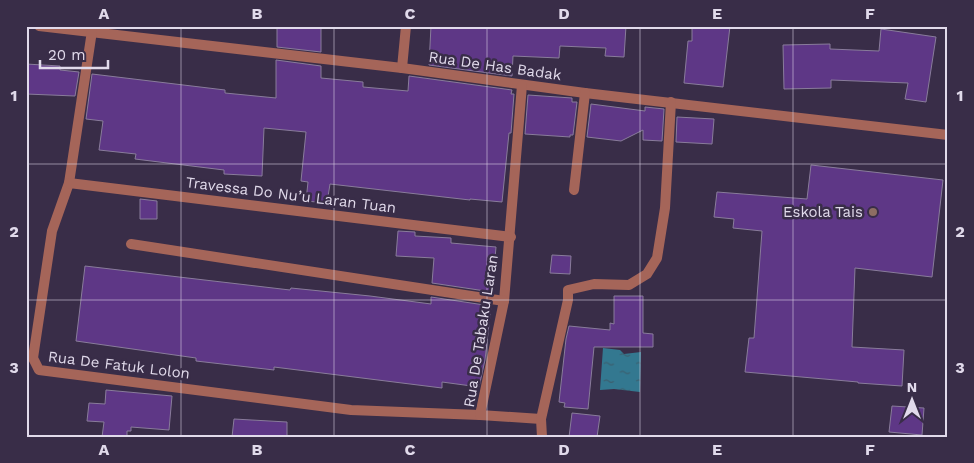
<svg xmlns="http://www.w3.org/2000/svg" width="974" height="463" viewBox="0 0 974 463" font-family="'Work Sans',sans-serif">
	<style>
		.water { fill: url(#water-ripples) }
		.building { fill: #5e3786; stroke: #897c9b }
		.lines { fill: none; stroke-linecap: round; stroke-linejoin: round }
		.minor { stroke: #a56559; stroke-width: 10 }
		.grid { fill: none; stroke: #e1daeb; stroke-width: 1; stroke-opacity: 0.55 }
		.education-dot { fill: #8d6e63; stroke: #392d48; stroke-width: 2 }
		.labels { text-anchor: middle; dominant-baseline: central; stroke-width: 5; stroke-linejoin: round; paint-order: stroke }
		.street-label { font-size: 15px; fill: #e1daeb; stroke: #392d48 }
		.poi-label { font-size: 15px; fill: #e1daeb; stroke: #392d48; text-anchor: end }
		.neatline { fill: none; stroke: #e1daeb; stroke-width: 2 }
		.grid-label { font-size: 16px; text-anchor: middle; font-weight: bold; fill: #e1daeb }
	</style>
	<defs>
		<pattern id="water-ripples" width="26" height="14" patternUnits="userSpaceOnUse" patternTransform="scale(1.25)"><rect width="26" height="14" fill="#337890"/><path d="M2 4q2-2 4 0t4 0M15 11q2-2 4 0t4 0" fill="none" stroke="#3b5f6f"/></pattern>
	</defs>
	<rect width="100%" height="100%" fill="#392d48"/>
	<!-- water -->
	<polygon class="water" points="603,348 620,350 624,354 641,352 640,392 614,389 600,390"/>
	<!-- building -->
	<g class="building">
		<polygon points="277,26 321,26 321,52 277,47"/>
		<polygon points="431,26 626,26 624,57 605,56 606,48 560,46 559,58 513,56 512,76 429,65"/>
		<polygon points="692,26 730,26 723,87 684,83 688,41 692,41"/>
		<polygon points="881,29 936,37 926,102 905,99 908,83 831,80 831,88 784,89 783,45 830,44 830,49 879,51"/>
		<polygon points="276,60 321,66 321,78 363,82 363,87 408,91 409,76 512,90 511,94 514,94 511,133 509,133 502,202 470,199 470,200 330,184 327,203 306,201 308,182 301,181 306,132 264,128 262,176 224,174 224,170 135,159 136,154 99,150 103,121 86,119 92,74 225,90 225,93 276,98"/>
		<polygon points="26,64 60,66 60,70 79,72 75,96 26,94"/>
		<polygon points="528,95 572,98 572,102 577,102 573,135 570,135 570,137 525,134"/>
		<polygon points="591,104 645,111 645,107 664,109 662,141 643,140 643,130 621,141 587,137"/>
		<polygon points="677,117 714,119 712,144 676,142"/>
		<polygon points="811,165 943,180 932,277 855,268 852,347 904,350 902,386 858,383 858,382 745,372 749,338 754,338 762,231 733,228 734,219 714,217 717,192 807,199"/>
		<polygon points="140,199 157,201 157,219 140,219"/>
		<polygon points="398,231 415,232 415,236 451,238 451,243 496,247 492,292 432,283 434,258 396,256"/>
		<polygon points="552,255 571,256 570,274 550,273"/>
		<polygon points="85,266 290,290 291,288 370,296 431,304 431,297 491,306 485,360 479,387 442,382 442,388 274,367 274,370 196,361 196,358 76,341"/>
		<polygon points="614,296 643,296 643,333 653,334 653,347 594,347 588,409 564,407 565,403 559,402 566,339 569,326 610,330 610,323 614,324"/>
		<polygon points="106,390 172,396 169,430 131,427 131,431 127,431 127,437 102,437 104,422 87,421 89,403 105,404"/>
		<polygon points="892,406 924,408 922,435 889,432"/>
		<polygon points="572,413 600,416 597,437 569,437"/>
		<polygon points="234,419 287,422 287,437 232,437"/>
	</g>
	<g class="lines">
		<!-- minor -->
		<g class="minor">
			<polyline points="39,26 402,68 585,93 948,135"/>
			<polyline points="92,31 69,183 52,231 33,358 39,370 351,410 480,415"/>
			<polyline points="402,68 406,26"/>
			<polyline points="522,85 504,301 480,415 541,419 542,437"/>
			<polyline points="69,183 511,237"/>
			<polyline points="574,190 585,93"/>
			<polyline points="131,244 504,301"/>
			<polyline points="541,419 568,300 568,290 594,284 629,285 647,274 657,258 665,208 671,102"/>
		</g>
	</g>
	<!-- grid -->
	<path class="grid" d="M181 26V437M334 26V437M487 26V437M640 26V437M793 26V437M26 164H948M26 300H948"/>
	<!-- markers -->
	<circle class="education-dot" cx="873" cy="212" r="5"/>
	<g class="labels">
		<!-- street labels -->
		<g class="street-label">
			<text transform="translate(495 66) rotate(8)">Rua De Has Badak</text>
			<text transform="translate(291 195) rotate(7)">Travessa Do Nu’u Laran Tuan</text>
			<text transform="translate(481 331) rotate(-81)">Rua De Tabaku Laran</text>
			<text transform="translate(119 365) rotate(7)">Rua De Fatuk Lolon</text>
		</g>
		<!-- poi labels -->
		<g class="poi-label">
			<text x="863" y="212">Eskola Tais</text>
		</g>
	</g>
	<!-- border -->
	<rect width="974" height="463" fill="none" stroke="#392d48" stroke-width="55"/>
	<!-- north arrow -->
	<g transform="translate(912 400)" stroke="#392d48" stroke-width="4" paint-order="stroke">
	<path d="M0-4L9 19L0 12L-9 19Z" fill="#e1daeb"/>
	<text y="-8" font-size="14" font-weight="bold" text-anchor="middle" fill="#e1daeb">N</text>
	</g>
	<!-- scale -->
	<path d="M40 60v8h68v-8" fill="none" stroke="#e1daeb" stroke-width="2.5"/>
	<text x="48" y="60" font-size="15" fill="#e1daeb" stroke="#392d48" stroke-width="4" paint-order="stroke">20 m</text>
	<rect x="28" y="28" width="918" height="408" class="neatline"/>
	<g class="grid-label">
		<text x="104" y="19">A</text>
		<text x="257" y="19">B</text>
		<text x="410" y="19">C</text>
		<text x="564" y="19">D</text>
		<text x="717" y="19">E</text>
		<text x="870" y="19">F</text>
		<text x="14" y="101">1</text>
		<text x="960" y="101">1</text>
		<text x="14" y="237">2</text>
		<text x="960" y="237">2</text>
		<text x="14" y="373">3</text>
		<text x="960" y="373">3</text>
		<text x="104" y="455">A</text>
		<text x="257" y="455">B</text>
		<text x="410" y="455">C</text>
		<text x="564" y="455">D</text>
		<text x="717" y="455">E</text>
		<text x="870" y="455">F</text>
	</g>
</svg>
